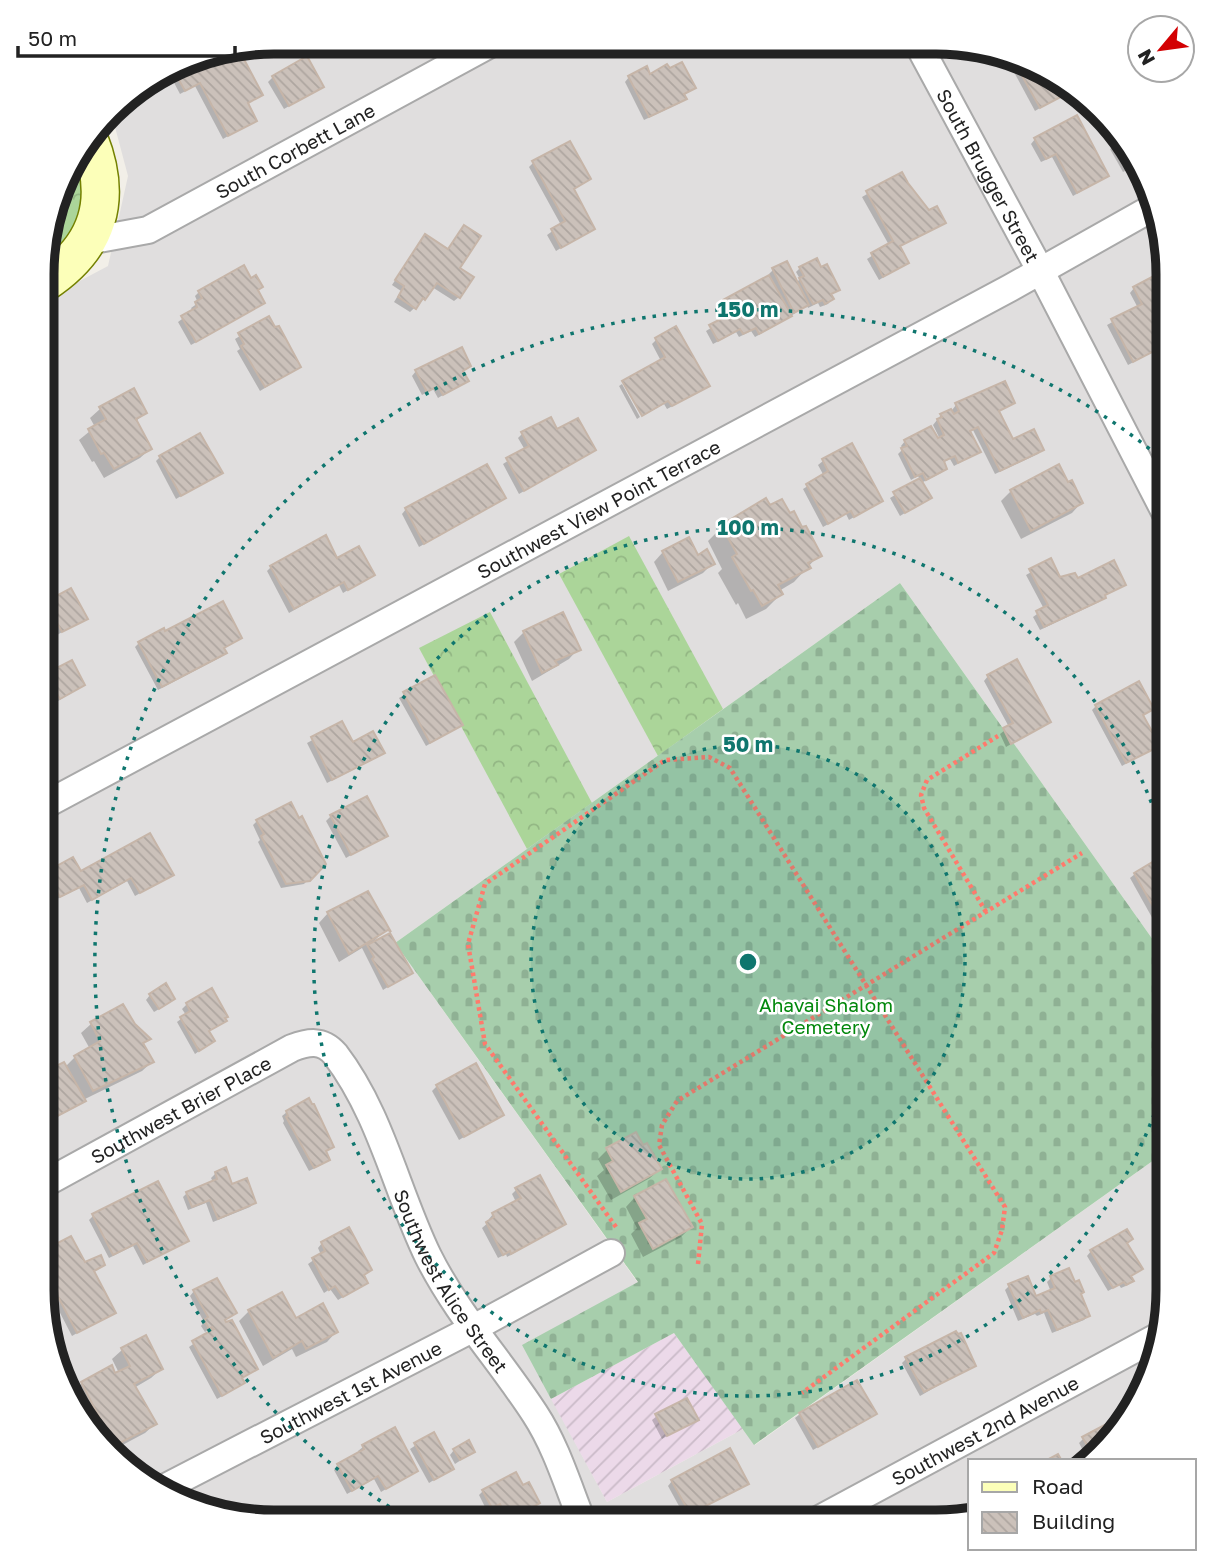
<svg xmlns="http://www.w3.org/2000/svg" width="1210" height="1564" viewBox="0 0 1210 1564" font-family="'Golos Text',sans-serif">
	<style>
		.residential { fill: #e0dede }
		.industrial { fill: url(#industrial-furrows) }
		.forest { fill: url(#forest-crowns) }
		.cemetery { fill: url(#cemetery-stones) }
		.shadow { fill: #0003 }
		.building { fill: url(#building-back-hatch); stroke: #c6b5a8; stroke-width: 2 }
		.lines { fill: none; stroke-linecap: round; stroke-linejoin: round }
		.street-casing { stroke: #a9a9a9; stroke-width: 30 }
		.secondary-casing { stroke: #748100; stroke-width: 40 }
		.path { stroke: #ff7a6c; stroke-width: 4.5; stroke-dasharray: 3.5 3.5; stroke-linecap: butt }
		.street { stroke: #fff; stroke-width: 26 }
		.secondary { stroke: #fcffb9; stroke-width: 37 }
		.ring { fill: none; stroke: #0f766e; stroke-width: 3.5; stroke-dasharray: 3.5 7 }
		.labels { text-anchor: middle; dominant-baseline: central; stroke-width: 5; stroke-linejoin: round; paint-order: stroke }
		.street-label { font-size: 19px; fill: #222; stroke: #fff }
		.park-label { font-size: 19px; fill: #02880c; stroke: #fff }
		.rim { fill: none; stroke: #222; stroke-width: 9 }
		.centre { fill: #0f766e; stroke: #fff; stroke-width: 3.5 }
		.ring-label { font-size: 21px; text-anchor: middle; font-weight: bold; fill: #0f766e; stroke: #fff; stroke-width: 5; stroke-linejoin: round; paint-order: stroke }
	</style>
	<defs>
		<pattern id="industrial-furrows" width="10" height="10" patternUnits="userSpaceOnUse" patternTransform="scale(1.75)"><rect width="10" height="10" fill="#ecd9e9"/><path d="M-1 1l2-2M0 10L10 0M9 11l2-2" fill="none" stroke="#cabac8"/></pattern>
		<pattern id="forest-crowns" width="20" height="18" patternUnits="userSpaceOnUse" patternTransform="scale(1.75)"><rect width="20" height="18" fill="#abd599"/><path d="M2 6a3 3 0 1 1 6 0M12 15a3 3 0 1 1 6 0" fill="none" stroke="#93b784"/></pattern>
		<pattern id="cemetery-stones" width="16" height="16" patternUnits="userSpaceOnUse" patternTransform="scale(1.75)"><rect width="16" height="16" fill="#a7ceac"/><path d="M2 7V4a2 2 0 0 1 4 0v3zM10 15v-3a2 2 0 0 1 4 0v3z" fill="#8fb194"/></pattern>
		<pattern id="building-back-hatch" width="6" height="6" patternUnits="userSpaceOnUse" patternTransform="scale(1.75)"><rect width="6" height="6" fill="#cbc1ba"/><path d="M-1 5l2 2M0 0l6 6M5-1l2 2" fill="none" stroke="#aea6a0"/></pattern>
	</defs>
	<rect width="100%" height="100%" fill="#f2efe8"/>
	<!-- residential -->
	<polygon class="residential" points="275,42 966,44 1077,90 1144,171 1168,274 1168,961 900,583 395,943 638,1283 523,1345 607,1502 743,1429 755,1445 1168,1150 1167,1305 1129,1418 1081,1461 970,1461 970,1514 936,1522 245,1520 145,1483 66,1393 42,1290 44,300 108,266 128,176 111,112 122,99 199,54"/>
	<!-- industrial -->
	<polygon class="industrial" points="674,1333 743,1429 607,1502 551,1399"/>
	<!-- forest -->
	<g class="forest">
		<polygon points="81,149 85,209 65,244 44,261 44,244 73,159"/>
		<polygon points="629,536 723,709 658,756 559,574"/>
		<polygon points="490,612 592,803 527,849 419,648"/>
	</g>
	<!-- cemetery -->
	<polygon class="cemetery" points="900,583 1168,961 1168,1150 754,1445 674,1333 551,1399 522,1345 638,1282 395,943"/>
	<!-- shadow -->
	<g class="shadow">
		<polygon points="735,43 749,43 738,49"/>
		<polygon points="780,43 804,44 785,54"/>
		<polygon points="237,48 261,95 246,105 255,120 223,139 195,86 180,94 171,77 209,55 208,53"/>
		<polygon points="1008,61 1065,85 1068,91 1035,111"/>
		<polygon points="650,76 694,88 683,96 685,99 680,103 644,120 625,82 629,77"/>
		<polygon points="273,77 322,87 284,109 268,82"/>
		<polygon points="1035,139 1107,176 1073,196 1052,157 1041,162 1031,144"/>
		<polygon points="1120,142 1138,164 1123,172 1110,149"/>
		<polygon points="533,163 589,179 572,190 593,228 556,251 547,235 561,225 529,167"/>
		<polygon points="901,174 928,212 944,223 899,247 907,263 879,280 867,259 889,245 862,197"/>
		<polygon points="464,227 458,269 459,297 454,301 432,287 424,299 410,312 394,302 401,291 392,285 421,241 447,250"/>
		<polygon points="800,268 838,289 830,295 832,299 828,304 820,307 818,303 808,308 807,305 785,320 755,337 751,331 739,337 736,332 713,344 706,331 727,318 720,306 725,302 770,277 769,274 773,270 796,283 800,279 796,272"/>
		<polygon points="1168,280 1168,344 1128,365 1107,325 1138,308 1130,293 1134,288"/>
		<polygon points="256,291 263,303 258,307 191,345 178,322 193,311 191,308 198,303 195,296 199,292"/>
		<polygon points="268,319 299,367 260,391 237,351 240,349 235,339"/>
		<polygon points="656,340 703,390 667,409 664,404 644,415 625,381 661,361 652,344"/>
		<polygon points="469,366 462,372 466,381 438,398 433,389 422,395 412,376 416,371"/>
		<polygon points="622,384 640,417 637,419 619,386"/>
		<polygon points="133,391 145,413 135,422 150,449 140,458 104,478 94,461 92,462 79,440 95,427 90,418 100,409"/>
		<polygon points="1013,402 997,412 1012,442 1042,449 1038,454 995,474 973,430 969,432 979,452 954,466 950,459 942,463 945,469 941,473 921,483 929,498 900,516 890,498 920,480 918,476 911,480 898,454 903,449 901,446 905,441 940,439 933,425 941,415 952,410 956,405"/>
		<polygon points="557,431 594,450 519,494 503,464 525,450 518,438 522,434"/>
		<polygon points="851,445 881,501 849,520 846,514 823,527 803,489 824,476 818,465 823,461"/>
		<polygon points="160,457 220,473 176,499 156,461"/>
		<polygon points="1011,491 1081,503 1072,513 1021,539 1001,501"/>
		<polygon points="504,498 419,547 402,514 406,509"/>
		<polygon points="769,507 819,555 794,582 779,591 781,594 766,609 746,619 738,603 736,605 718,573 722,569 708,541 722,527"/>
		<polygon points="663,552 697,557 713,563 703,573 668,591 654,562"/>
		<polygon points="337,560 373,575 343,593 339,585 289,613 267,571 271,567"/>
		<polygon points="1051,561 1059,579 1124,584 1103,597 1099,602 1040,630 1033,617 1044,609 1026,575"/>
		<polygon points="43,605 85,619 57,635 45,613 43,614"/>
		<polygon points="524,632 578,649 569,659 532,681 514,642"/>
		<polygon points="165,633 240,638 223,649 225,653 221,657 158,690 135,647 139,643"/>
		<polygon points="47,676 83,685 55,703 43,682"/>
		<polygon points="988,676 1049,722 1006,747 1000,734 1009,727 984,681"/>
		<polygon points="434,677 461,725 426,746 399,698"/>
		<polygon points="1096,706 1152,709 1142,716 1158,745 1122,766 1092,710"/>
		<polygon points="342,724 352,744 382,753 378,757 327,783 307,743"/>
		<polygon points="331,816 385,835 346,858 326,821"/>
		<polygon points="257,821 324,863 304,884 281,888 258,842 260,840 253,825"/>
		<polygon points="47,873 80,874 172,875 135,896 127,881 87,903 79,888 55,900 43,878"/>
		<polygon points="1168,873 1168,937 1164,939 1130,878 1135,874"/>
		<polygon points="328,913 387,928 373,942 411,972 383,990 362,948 339,962 319,923"/>
		<polygon points="211,990 225,1021 208,1032 213,1041 195,1054 177,1022 186,1015 182,1009 187,1004"/>
		<polygon points="150,995 169,1003 154,1012 146,1000"/>
		<polygon points="123,1007 134,1025 148,1039 142,1045 152,1062 142,1071 83,1100 79,1105 42,1125 42,1075 65,1067 75,1057 90,1049 81,1033 91,1024"/>
		<polygon points="437,1086 502,1114 459,1140 432,1091"/>
		<polygon points="287,1112 332,1146 325,1153 328,1160 323,1164 309,1171 283,1123 284,1121 282,1116"/>
		<polygon points="607,1150 660,1169 650,1178 611,1200 597,1176 604,1170 598,1159"/>
		<polygon points="216,1173 254,1203 250,1207 213,1222 206,1203 188,1210 183,1197 187,1193 213,1182 211,1178"/>
		<polygon points="516,1190 564,1224 507,1257 506,1254 498,1258 482,1228 490,1221 489,1219 493,1214 516,1202 512,1194"/>
		<polygon points="635,1197 691,1227 681,1237 643,1257 631,1234 637,1228 626,1207"/>
		<polygon points="93,1216 186,1241 143,1265 133,1246 109,1258 89,1220"/>
		<polygon points="322,1243 370,1270 362,1276 366,1283 338,1300 330,1289 324,1293 308,1264 321,1255 318,1248"/>
		<polygon points="1126,1244 1140,1269 1130,1277 1132,1281 1128,1285 1121,1288 1119,1285 1108,1291 1087,1256 1091,1251"/>
		<polygon points="42,1253 84,1264 103,1265 92,1273 113,1312 72,1336 42,1278"/>
		<polygon points="1051,1278 1079,1294 1088,1316 1084,1320 1052,1333 1044,1313 1037,1316 1035,1314 1018,1321 1005,1290 1009,1286 1036,1298 1051,1292 1047,1282"/>
		<polygon points="194,1291 235,1313 224,1321 256,1369 241,1379 243,1383 238,1387 217,1399 189,1347 209,1333 208,1330 205,1332 201,1326 204,1322 190,1296"/>
		<polygon points="249,1311 295,1320 336,1332 327,1342 296,1357 292,1349 263,1366 239,1321"/>
		<polygon points="122,1350 161,1369 151,1378 134,1388 155,1424 145,1433 115,1449 81,1410 72,1393 82,1383 119,1373 112,1359"/>
		<polygon points="906,1359 974,1365 920,1396 902,1363"/>
		<polygon points="800,1414 875,1414 813,1450 795,1418"/>
		<polygon points="1131,1414 1129,1418 1086,1456 1079,1443 1084,1438"/>
		<polygon points="657,1416 696,1419 662,1439 652,1420"/>
		<polygon points="394,1430 416,1471 381,1492 374,1479 347,1494 334,1470 360,1454 358,1451 363,1447"/>
		<polygon points="433,1434 452,1469 429,1483 410,1449"/>
		<polygon points="454,1450 473,1452 455,1464 450,1455"/>
		<polygon points="672,1481 746,1483 685,1517 668,1486"/>
		<polygon points="522,1487 538,1503 509,1521 502,1521 495,1507 487,1511 479,1495 483,1491"/>
	</g>
	<!-- building -->
	<g class="building">
		<polygon points="786,44 803,44 790,51"/>
		<polygon points="238,48 263,95 248,103 257,121 228,136 200,83 185,91 174,71 209,53"/>
		<polygon points="307,56 324,87 289,106 272,76"/>
		<polygon points="682,62 696,88 684,94 687,99 649,117 628,76 647,66 650,74 667,64 670,68"/>
		<polygon points="1016,65 1067,86 1070,92 1040,108"/>
		<polygon points="1077,115 1109,176 1077,193 1056,154 1046,159 1034,138"/>
		<polygon points="570,141 591,179 574,189 595,229 561,248 551,229 565,221 532,161"/>
		<polygon points="1119,141 1138,164 1128,169 1114,143"/>
		<polygon points="902,172 908,183 929,210 937,206 946,223 900,246 909,263 883,277 871,253 893,241 866,191"/>
		<polygon points="464,225 481,236 460,268 474,277 460,298 437,283 425,300 423,298 416,309 398,297 404,286 395,280 425,234 448,249"/>
		<polygon points="817,258 821,267 827,264 840,290 831,294 834,299 825,304 823,300 813,304 799,278 804,276 799,267"/>
		<polygon points="787,261 809,305 794,313 772,268"/>
		<polygon points="244,265 251,278 256,275 263,287 258,290 265,303 196,342 181,316 197,307 195,302 202,298 198,291"/>
		<polygon points="1165,270 1168,276 1168,344 1133,362 1111,319 1142,304 1133,287"/>
		<polygon points="769,275 792,316 759,334 756,328 743,334 740,329 718,341 709,325 731,314 723,300"/>
		<polygon points="269,316 275,327 279,326 301,367 265,387 241,346 244,344 238,333"/>
		<polygon points="676,326 710,386 672,406 668,401 642,416 622,381 665,357 655,338"/>
		<polygon points="462,347 471,366 463,371 469,381 443,395 438,386 427,392 415,370"/>
		<polygon points="1005,381 1015,403 999,411 1013,439 1034,429 1044,450 1000,471 978,427 970,431 981,452 958,463 955,456 944,461 947,469 926,480 923,473 915,477 901,448 907,446 904,440 931,426 938,438 944,435 937,419 942,417 940,414 951,409 954,414 959,411 955,403"/>
		<polygon points="134,388 147,413 136,419 152,449 114,469 104,453 101,454 88,429 106,419 99,407"/>
		<polygon points="551,417 557,429 578,418 596,450 524,491 506,458 529,446 521,432"/>
		<polygon points="200,433 223,473 181,496 159,456"/>
		<polygon points="852,443 883,501 854,517 851,511 828,524 806,484 828,471 822,459"/>
		<polygon points="487,464 506,498 424,544 405,508"/>
		<polygon points="1059,464 1068,482 1072,480 1083,503 1031,531 1010,490"/>
		<polygon points="920,478 932,498 905,513 893,492"/>
		<polygon points="766,498 770,505 782,499 790,513 794,511 802,527 806,526 822,556 808,563 811,568 778,585 783,594 762,606 753,590 751,591 732,557 737,554 721,525"/>
		<polygon points="326,535 337,558 359,546 375,575 348,590 344,582 294,609 270,566"/>
		<polygon points="689,537 698,555 707,549 715,564 678,582 662,551"/>
		<polygon points="1051,558 1060,577 1075,573 1078,578 1114,560 1126,585 1105,595 1106,598 1044,627 1036,611 1048,605 1029,569"/>
		<polygon points="71,588 88,619 62,632 50,610 43,614 43,603"/>
		<polygon points="223,601 242,638 224,648 227,653 162,687 138,642 164,628 165,631"/>
		<polygon points="563,612 581,650 555,661 558,665 542,673 523,631"/>
		<polygon points="1017,659 1051,722 1011,744 1003,728 1013,723 987,675"/>
		<polygon points="72,660 85,685 60,699 45,674"/>
		<polygon points="435,675 463,725 430,743 403,692"/>
		<polygon points="1139,681 1154,709 1143,715 1160,746 1126,763 1095,705"/>
		<polygon points="342,721 353,742 373,731 385,753 332,780 311,737"/>
		<polygon points="367,796 388,836 351,855 330,815"/>
		<polygon points="291,802 299,818 302,816 326,864 310,881 286,884 261,836 264,834 256,820"/>
		<polygon points="150,833 174,875 140,893 131,878 92,900 84,885 60,897 46,872 73,857 81,871"/>
		<polygon points="1161,857 1168,870 1168,933 1134,873"/>
		<polygon points="368,891 391,932 388,930 349,954 327,912"/>
		<polygon points="390,933 413,973 388,987 372,959 374,957 367,945"/>
		<polygon points="166,983 175,999 159,1009 149,994"/>
		<polygon points="212,988 228,1017 225,1018 227,1021 209,1031 215,1041 199,1051 180,1017 190,1011 186,1003"/>
		<polygon points="123,1004 135,1024 151,1039 143,1043 154,1062 93,1091 74,1056 100,1041 90,1022"/>
		<polygon points="64,1062 86,1101 42,1124 42,1073"/>
		<polygon points="476,1063 504,1115 464,1137 436,1085"/>
		<polygon points="309,1098 312,1104 314,1104 334,1147 326,1151 330,1160 314,1168 286,1117 288,1116 286,1111"/>
		<polygon points="636,1132 643,1145 647,1143 662,1169 621,1192 606,1165 613,1161 606,1148"/>
		<polygon points="226,1167 232,1184 247,1178 256,1203 218,1219 210,1200 192,1207 186,1192 217,1179 215,1172"/>
		<polygon points="540,1175 566,1224 511,1254 510,1251 503,1255 486,1222 494,1217 492,1213 521,1198 515,1188"/>
		<polygon points="666,1179 693,1227 653,1249 639,1223 647,1219 634,1196"/>
		<polygon points="158,1181 189,1241 147,1262 137,1243 113,1255 92,1214"/>
		<polygon points="349,1227 372,1270 364,1275 368,1283 343,1297 335,1286 329,1290 312,1258 325,1251 321,1242"/>
		<polygon points="1127,1229 1133,1239 1127,1243 1143,1269 1131,1276 1134,1281 1126,1285 1124,1282 1113,1288 1090,1250"/>
		<polygon points="71,1236 85,1262 101,1255 105,1265 94,1271 116,1313 77,1333 42,1266 42,1251"/>
		<polygon points="1069,1268 1075,1282 1079,1280 1084,1292 1081,1294 1090,1316 1057,1330 1048,1310 1041,1313 1040,1310 1023,1318 1008,1284 1028,1276 1036,1296 1055,1288 1050,1276"/>
		<polygon points="217,1278 237,1313 225,1320 226,1322 232,1320 258,1369 242,1378 245,1383 222,1396 192,1341 214,1329 212,1327 209,1329 204,1320 208,1317 193,1290"/>
		<polygon points="282,1292 296,1318 323,1303 338,1332 306,1349 302,1341 273,1358 248,1310"/>
		<polygon points="956,1331 958,1334 961,1333 976,1366 924,1392 905,1357"/>
		<polygon points="146,1335 163,1369 134,1384 157,1424 114,1446 81,1382 112,1365 115,1373 130,1366 121,1348"/>
		<polygon points="857,1380 877,1414 818,1447 799,1413"/>
		<polygon points="687,1398 699,1420 667,1436 655,1414"/>
		<polygon points="1131,1411 1129,1418 1091,1452 1082,1437"/>
		<polygon points="395,1427 418,1471 386,1489 378,1476 352,1491 337,1464 364,1449 362,1445"/>
		<polygon points="434,1432 454,1469 434,1480 414,1443"/>
		<polygon points="469,1440 475,1452 460,1460 453,1449"/>
		<polygon points="730,1448 749,1484 690,1514 671,1480"/>
		<polygon points="1058,1454 1062,1461 1045,1461"/>
		<polygon points="516,1472 523,1485 529,1482 540,1503 508,1521 500,1504 492,1508 482,1490"/>
	</g>
	<g class="lines">
		<defs>
			<g id="street">
				<path id="s1" d="M918 44 1040 270 1168 518"/>
				<path id="s2" d="M88 241 148 230 492 43"/>
				<path id="s3" d="M43 806 1010 288 1152 208"/>
				<path id="s4" d="M42 1185 292 1048C308 1042 322 1039 335 1054 381 1114 396 1190 428 1256 457 1314 500 1360 535 1414 556 1446 568 1486 582 1521"/>
				<path id="s5" d="M162 1489 472 1329 611 1253"/>
				<path id="s6" d="M814 1522 1157 1337"/>
			</g>
			<path id="secondary" d="M44 283C99 247 113 199 89 139"/>
		</defs>
		<!-- street casing -->
		<use href="#street" class="street-casing"/>
		<!-- secondary casing -->
		<use href="#secondary" class="secondary-casing"/>
		<!-- path -->
		<g class="path">
			<polyline points="986,912 924,808 921,795 927,780 998,736"/>
			<polyline points="616,1227 485,1044 468,944 485,884 665,760 709,757 730,768 1005,1207 1002,1230 994,1253 802,1393"/>
			<polyline points="698,1264 702,1224 659,1145 662,1125 677,1101 1082,853"/>
		</g>
		<!-- street -->
		<use href="#street" class="street"/>
		<!-- secondary -->
		<use href="#secondary" class="secondary"/>
	</g>
	<!-- distance rings -->
	<circle cx="748" cy="962" r="217" fill="#0f766e" fill-opacity=".12"/>
	<g class="ring">
		<circle cx="748" cy="962" r="217"/>
		<path d="M1167 1074A434 434 0 1 1 1167 850"/>
		<path d="M407 1518A652 652 0 1 1 1167 463"/>
	</g>
	<g class="labels">
		<!-- street labels -->
		<g class="street-label">
			<text stroke="none"><textPath href="#s2" startOffset="228">South Corbett Lane</textPath></text>
			<text stroke="none"><textPath href="#s1" startOffset="149">South Brugger Street</textPath></text>
			<text stroke="none"><textPath href="#s3" startOffset="630">Southwest View Point Terrace</textPath></text>
			<text stroke="none"><textPath href="#s4" startOffset="158">Southwest Brier Place</textPath></text>
			<text stroke="none"><textPath href="#s4" startOffset="588">Southwest Alice Street</textPath></text>
			<text stroke="none"><textPath href="#s5" startOffset="212">Southwest 1st Avenue</textPath></text>
			<text stroke="none"><textPath href="#s6" startOffset="194">Southwest 2nd Avenue</textPath></text>
		</g>
		<!-- park labels -->
		<g class="park-label">
			<text x="826" y="1004">Ahavai Shalom<tspan x="826" dy="22">Cemetery</tspan></text>
		</g>
	</g>
	<!-- crop -->
	<path d="M0 0H1210V1564H0ZM274 54H936A220 220 0 0 1 1156 274V1290A220 220 0 0 1 936 1510H274A220 220 0 0 1 54 1290V274A220 220 0 0 1 274 54Z" fill="#fff" fill-rule="evenodd"/>
	<path class="rim" d="M274 54H936A220 220 0 0 1 1156 274V1290A220 220 0 0 1 936 1510H274A220 220 0 0 1 54 1290V274A220 220 0 0 1 274 54Z"/>
	<circle cx="748" cy="962" r="10" class="centre"/>
	<g class="ring-label">
		<text x="748" y="317">150 m</text>
		<text x="748" y="535">100 m</text>
		<text x="748" y="752">50 m</text>
	</g>
	<!-- legend -->
	<rect x="968" y="1459" width="228" height="91" fill="#ffffff" stroke="#a7a7a7" stroke-width="2"/>
	<rect x="982" y="1482" width="35" height="10" fill="#fcffb9" stroke="#a7a7a7" stroke-width="2"/>
	<text x="1032" y="1494" font-size="21" fill="#222222">Road</text>
	<rect x="982" y="1512" width="35" height="21" fill="url(#building-back-hatch)" stroke="#a7a7a7" stroke-width="2"/>
	<text x="1032" y="1529" font-size="21" fill="#222222">Building</text>
	<!-- north arrow -->
	<g transform="translate(1161 49) rotate(241)"><circle r="33" fill="#ffffff" stroke="#a7a7a7" stroke-width="2"/>
	<path d="M0-5L12 26L0 18L-12 26Z" fill="#d30002"/>
	<text y="-10" font-size="19" font-weight="bold" text-anchor="middle" fill="#222222">N</text>
	</g>
	<!-- scale -->
	<path d="M18 46v10h217v-10" fill="none" stroke="#222222" stroke-width="3.5"/>
	<text x="28" y="46" font-size="21" fill="#222222" stroke="#ffffff" stroke-width="5" paint-order="stroke">50 m</text>
</svg>
